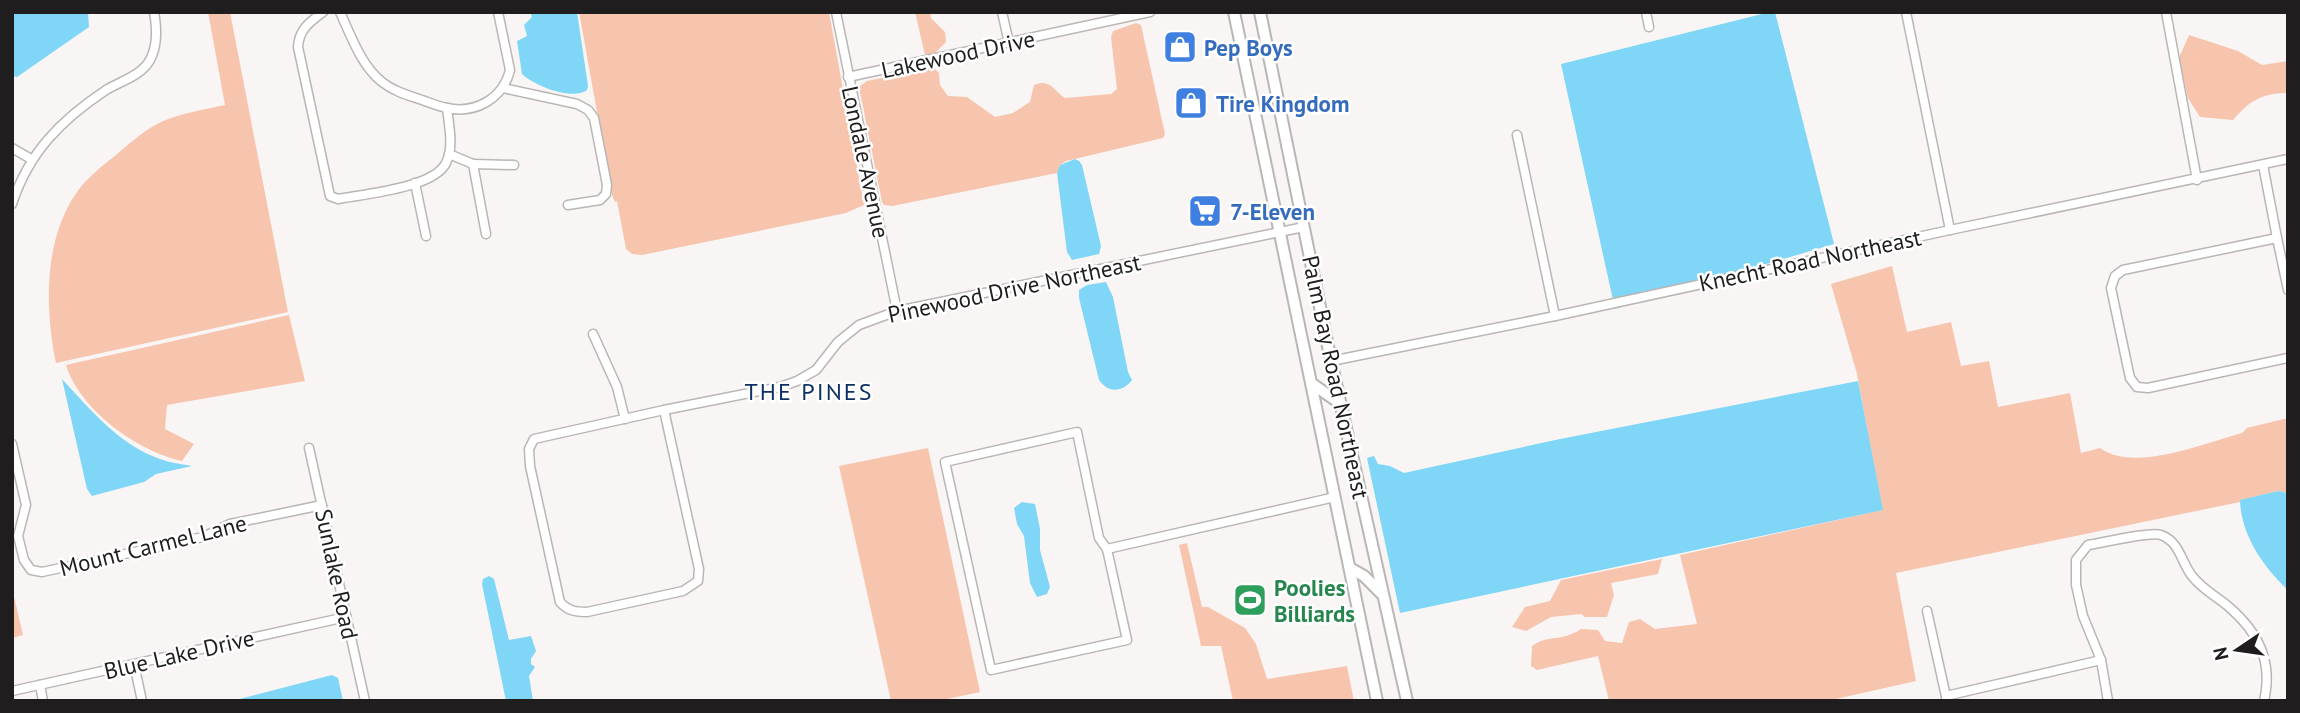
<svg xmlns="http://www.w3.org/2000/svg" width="2300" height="713" viewBox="0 0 2300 713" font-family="'PT Sans',sans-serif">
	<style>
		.green { fill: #f7c5ae }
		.water { fill: #7fd6f7 }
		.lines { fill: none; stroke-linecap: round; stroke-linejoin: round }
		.minor-casing { stroke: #b9b6b4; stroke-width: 11 }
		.secondary-casing { stroke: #b9b6b4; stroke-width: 14 }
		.minor { stroke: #fff; stroke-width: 8 }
		.secondary { stroke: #fff; stroke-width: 10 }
		.labels { text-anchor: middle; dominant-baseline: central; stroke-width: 5; stroke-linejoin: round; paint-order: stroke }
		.shop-label { font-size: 23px; font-weight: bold; fill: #366cbe; stroke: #fff; text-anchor: start }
		.street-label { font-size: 23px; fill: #1f1d1d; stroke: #fff }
		.leisure-label { font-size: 23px; font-weight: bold; fill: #27864d; stroke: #fff; text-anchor: start }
		.neighbourhood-label { font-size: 24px; letter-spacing: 2px; fill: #0f3064; stroke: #fff }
	</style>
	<rect width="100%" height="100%" fill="#f9f5f4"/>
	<!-- green -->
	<g class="green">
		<path d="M208 12H230L288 312 56 363C45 309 43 240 77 192 87 178 102 166 116 155 129 144 143 131 159 123 180 113 203 110 225 105Z"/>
		<polygon points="579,12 829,12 864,205 846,213 642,255 632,254 626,249 617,201 615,202 612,195"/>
		<polygon points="915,12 930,12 931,18 945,32 946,42 934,54 925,55"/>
		<path d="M1136 23 1141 25 1165 134 1163 138 1066 161 1060 165 1057 173 892 206 884 205 882 202 860 92V86L867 81 933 67 939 73 940 85 948 96 967 97 995 117 1013 113 1030 102 1034 85C1050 78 1053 90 1065 98L1111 94 1117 89 1111 37 1113 31Z"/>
		<path d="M2189 35 2238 51 2262 65 2288 61V93C2262 93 2249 101 2233 120L2200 117 2188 98 2179 58Z"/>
		<path d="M1892 266 1907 332 1951 322 1961 366 1989 361 1998 407 2070 393 2081 453 2100 448C2135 473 2204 443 2242 433L2247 428 2288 418V493L2278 491 2241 500 2240 502 1896 573 1916 681 1827 701H1609L1598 656 1537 670 1531 666 1532 646C1549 634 1562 642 1581 629L1598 630 1605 641 1622 643 1629 622 1640 619 1655 629 1697 624 1680 555 1882 510 1857 374 1831 284Z"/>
		<path d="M289 315 305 381 167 405 165 429 194 444 182 461C137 451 80 410 66 365Z"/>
		<polygon points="928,448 980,692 938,701 891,701 839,466"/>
		<polygon points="1187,543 1202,607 1208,607 1245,628 1256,644 1267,679 1347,666 1354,701 1233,701 1221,646 1201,646 1179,545"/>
		<polygon points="1662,559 1658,574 1611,583 1614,595 1607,617 1585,617 1581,614 1551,617 1526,631 1512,627 1525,607 1550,601 1561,580"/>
		<polygon points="12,588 23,635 12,638"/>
	</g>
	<!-- water -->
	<g class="water">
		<polygon points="12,12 88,12 89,27 17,77 12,76"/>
		<path d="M530 12H577L588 86 587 90C572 101 535 86 522 74L517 41 527 36 524 25 532 17Z"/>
		<polygon points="1770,12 1775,12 1834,244 1615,309 1561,64"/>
		<polygon points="1075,159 1079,161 1082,165 1101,246 1099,254 1072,260 1067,252 1057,173 1060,165"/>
		<path d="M1106 282 1113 297 1128 372 1132 380C1123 392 1109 394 1099 380L1079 298V290L1087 285Z"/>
		<path d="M62 379C90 409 119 445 160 459 170 463 182 464 192 466L156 474 144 482 92 496 87 489Z"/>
		<polygon points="1858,381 1883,510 1400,613 1367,458 1374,456 1378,464 1390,466 1404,473 1560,439"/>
		<path d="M2278 491 2288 493V590C2263 567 2241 535 2240 500Z"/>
		<polygon points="1022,502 1035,504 1040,529 1040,550 1050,587 1047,594 1037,597 1030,583 1024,536 1017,524 1014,508"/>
		<polygon points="489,576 494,579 509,640 531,636 536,651 531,659 531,664 535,667 529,676 533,701 506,701 482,584 483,579"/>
		<polygon points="332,675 338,678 343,701 232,701"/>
	</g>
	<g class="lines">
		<defs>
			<g id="minor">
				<path d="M323 12C310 22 299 29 298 47L330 196 338 199C364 194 434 188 446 163 454 147 449 126 447 108"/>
				<path d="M340 12C351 36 361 65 382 82 392 90 404 94 416 98 426 101 437 106 447 108 475 114 503 99 510 70L498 12"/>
				<polyline points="836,12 897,311"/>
				<polyline points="1002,12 1009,43"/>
				<polyline points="1646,12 1649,27"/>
				<polyline points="1906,12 1950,230"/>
				<polyline points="2166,12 2197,180"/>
				<polyline points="848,77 1150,12"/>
				<polyline points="503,88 577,104 588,110 594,118 607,185 606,194 600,200 568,205"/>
				<polyline points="1517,135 1555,316"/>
				<polyline points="12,148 31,159"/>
				<polyline points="449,154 473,164 486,234"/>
				<polyline points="473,164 514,165"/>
				<polyline points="2263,165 2277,238"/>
				<polyline points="415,183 426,236"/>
				<path d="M12 204C29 152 61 120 106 90 121 81 141 76 150 60 158 45 157 28 154 12"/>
				<polyline points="2288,290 2277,238 2123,270 2115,276 2111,288 2130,378 2137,387 2148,388 2288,358"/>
				<polyline points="593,334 617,387 625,419"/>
				<polyline points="1331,361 1555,316 1950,230 2288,159"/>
				<polyline points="664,410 780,387 797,381 816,370 838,342 859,325 897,311 1304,227"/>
				<path d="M664 410 699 569 698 581 683 591 587 612C576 612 568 611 560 602L530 466 529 449 534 439Z"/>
				<polygon points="1077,432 1099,538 1107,549 1127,640 991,670 945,462"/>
				<polyline points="12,444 26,505 18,536 24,560 31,570 42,572 203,537 230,524 322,505"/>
				<polyline points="309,448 365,701"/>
				<polyline points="1107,549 1335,497"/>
				<polyline points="1927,611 1947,701"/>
				<polyline points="134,664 142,701"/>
				<polyline points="40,685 43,701"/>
				<polyline points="12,691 346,617"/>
				<polyline points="1946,696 2101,660"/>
				<path d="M2108 701 2101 660 2083 616 2076 585V560L2088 545C2102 543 2151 531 2161 535 2180 542 2181 562 2192 576 2203 590 2216 596 2229 607 2259 633 2273 662 2264 701"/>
			</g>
			<g id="secondary">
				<polyline points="1234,12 1377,701"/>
				<polyline points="1260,12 1331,361 1407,701"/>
				<polyline points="1311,383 1341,404"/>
				<polyline points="1350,568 1364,576 1382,594"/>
			</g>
		</defs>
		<!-- minor casing -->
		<use href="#minor" class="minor-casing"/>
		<!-- secondary casing -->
		<use href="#secondary" class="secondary-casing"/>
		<!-- minor -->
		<use href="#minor" class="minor"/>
		<!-- secondary -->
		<use href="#secondary" class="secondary"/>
	</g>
	<!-- icons -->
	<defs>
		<symbol id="shop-square" viewBox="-11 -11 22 22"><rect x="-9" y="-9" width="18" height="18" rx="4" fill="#3f7fe0" stroke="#fff"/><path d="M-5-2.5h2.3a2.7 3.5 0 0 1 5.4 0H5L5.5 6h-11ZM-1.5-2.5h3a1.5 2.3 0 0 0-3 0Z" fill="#fff"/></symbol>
		<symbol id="supermarket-square" viewBox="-11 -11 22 22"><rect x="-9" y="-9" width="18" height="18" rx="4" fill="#3f7fe0" stroke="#fff"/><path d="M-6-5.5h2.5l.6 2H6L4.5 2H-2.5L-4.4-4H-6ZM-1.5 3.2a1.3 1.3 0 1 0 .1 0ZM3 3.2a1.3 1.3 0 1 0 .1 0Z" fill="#fff"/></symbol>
		<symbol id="stadium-square" viewBox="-11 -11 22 22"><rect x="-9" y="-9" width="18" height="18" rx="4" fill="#2e9e5b" stroke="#fff"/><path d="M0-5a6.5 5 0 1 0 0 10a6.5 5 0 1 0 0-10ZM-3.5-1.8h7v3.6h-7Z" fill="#fff"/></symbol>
	</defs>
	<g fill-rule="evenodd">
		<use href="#shop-square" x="1161" y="28" width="38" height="38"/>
		<use href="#shop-square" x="1172" y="84" width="38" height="38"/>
		<use href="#supermarket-square" x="1186" y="192" width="38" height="38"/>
		<use href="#stadium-square" x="1231" y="581" width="38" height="38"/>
	</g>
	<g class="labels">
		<!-- shop labels -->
		<g class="shop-label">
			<text x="1204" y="47">Pep Boys</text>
			<text x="1216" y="103">Tire Kingdom</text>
			<text x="1230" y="211">7-Eleven</text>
		</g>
		<!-- street labels -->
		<g class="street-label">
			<text transform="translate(958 54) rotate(-12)">Lakewood Drive</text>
			<text transform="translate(866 162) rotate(78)">Londale Avenue</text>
			<text transform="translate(1810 260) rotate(-12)">Knecht Road Northeast</text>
			<text transform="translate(1014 288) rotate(-12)">Pinewood Drive Northeast</text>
			<text transform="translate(1336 377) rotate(78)">Palm Bay Road Northeast</text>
			<text transform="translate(153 545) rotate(-14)">Mount Carmel Lane</text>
			<text transform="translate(337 574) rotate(78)">Sunlake Road</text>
			<text transform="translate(179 654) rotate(-13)">Blue Lake Drive</text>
		</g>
		<!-- leisure labels -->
		<g class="leisure-label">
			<text x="1274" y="587">Poolies<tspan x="1274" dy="26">Billiards</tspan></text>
		</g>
		<!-- neighbourhood labels -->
		<g class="neighbourhood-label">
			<text x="809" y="391">THE PINES</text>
		</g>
	</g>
	<!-- border -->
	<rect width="2300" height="713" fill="none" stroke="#1f1d1d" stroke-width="28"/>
	<!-- north arrow -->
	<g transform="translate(2237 650) rotate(257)" stroke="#ffffff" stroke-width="5" paint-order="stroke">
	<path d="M0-5L12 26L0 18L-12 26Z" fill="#1f1d1d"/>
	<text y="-10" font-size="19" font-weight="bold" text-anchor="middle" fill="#1f1d1d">N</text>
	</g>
</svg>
